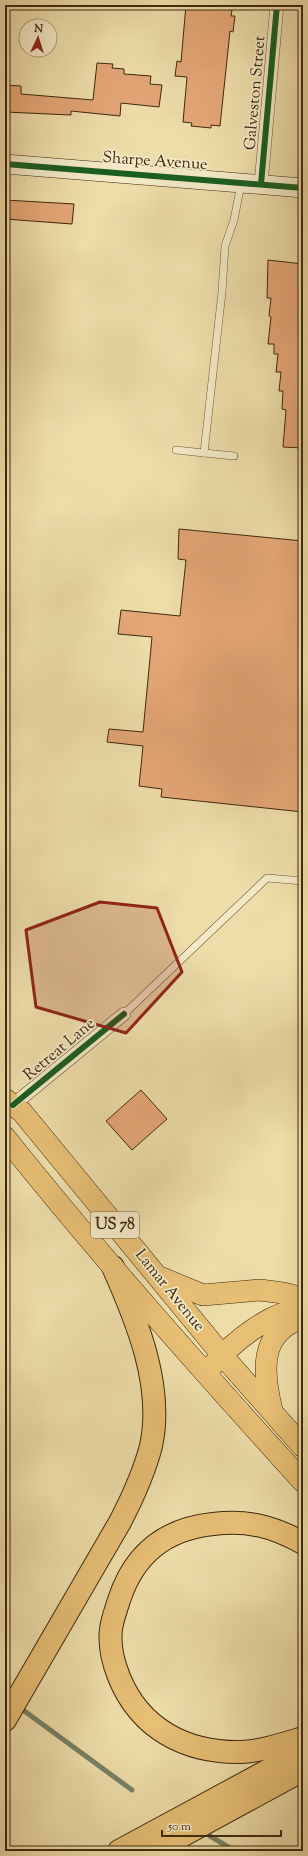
<svg xmlns="http://www.w3.org/2000/svg" width="308" height="1856" viewBox="0 0 308 1856" font-family="'Sorts Mill Goudy',serif">
	<style>
		.lines { fill: none; stroke-linecap: round; stroke-linejoin: round }
		.stream { stroke: #768167; stroke-width: 5 }
		.building { fill: #e4a676; stroke: #3e280f }
		.lane-casing { stroke: #6a5536; stroke-width: 8 }
		.street-casing { stroke: #6a5536; stroke-width: 14 }
		.secondary-casing { stroke: #3e280f; stroke-width: 20 }
		.primary-casing { stroke: #3e280f; stroke-width: 22 }
		.highway-casing { stroke: #3e280f; stroke-width: 24 }
		.lane { stroke: #f3e9c7; stroke-width: 7 }
		.street { stroke: #f3e9c7; stroke-width: 13 }
		.secondary { stroke: #f3e9c7; stroke-width: 19 }
		.primary { stroke: #e6be74; stroke-width: 21 }
		.highway { stroke: #e6be74; stroke-width: 22 }
		.cycleway-casing { stroke: #f3e9c7; stroke-width: 8 }
		.cycleway { stroke: #1b5e20; stroke-width: 6 }
		.marked { fill: #8f2418; fill-opacity: 0.2; stroke: #8f2418; stroke-width: 3; stroke-linejoin: round }
		.labels { text-anchor: middle; dominant-baseline: central; stroke-width: 3.5; stroke-linejoin: round; paint-order: stroke }
		.shield { fill: #f3e9c7; stroke: #746246; stroke-width: 1 }
		.shield-label { font-size: 15px; font-weight: bold; fill: #3e280f }
		.street-label { font-size: 16px; fill: #3e280f; stroke: #f3e9c7 }
	</style>
	<rect width="100%" height="100%" fill="#eddda9"/>
	<filter id="stains"><feTurbulence type="fractalNoise" baseFrequency=".005" numOctaves="4"/><feColorMatrix values="0 0 0 0 .2 0 0 0 0 .09 0 0 0 0 .02 0 0 0 .5 -.17"/></filter>
	<radialGradient id="worn" r=".72"><stop offset=".6" stop-color="#630" stop-opacity="0"/><stop offset="1" stop-color="#630" stop-opacity=".3"/></radialGradient>
	<g class="lines">
		<!-- stream -->
		<g class="stream">
			<polyline points="23,1710 132,1790"/>
			<polyline points="210,1836 235,1851"/>
		</g>
	</g>
	<!-- building -->
	<g class="building">
		<polygon points="186,5 212,8 212,5 224,5 224,9 232,10 231,16 235,16 233,32 230,31 220,126 211,125 211,128 191,126 192,123 183,122 187,77 175,76 177,61 181,62"/>
		<polygon points="97,63 113,64 112,68 124,69 124,74 151,76 150,84 162,85 159,107 121,103 120,116 71,111 71,115 5,112 5,85 21,86 21,94 93,100"/>
		<polygon points="5,200 74,204 72,224 5,219"/>
		<polygon points="268,260 303,264 303,448 283,447 286,410 282,409 283,391 279,391 281,372 276,372 278,354 274,354 274,344 268,344 271,317 269,316 271,298 267,298"/>
		<polygon points="179,529 303,541 303,812 161,797 162,789 139,786 143,746 107,742 109,729 143,732 152,637 118,634 121,610 180,616 186,560 178,559"/>
		<polygon points="141,1090 167,1119 132,1150 106,1121"/>
	</g>
	<g class="lines">
		<defs>
			<g id="lane">
				<polyline points="176,450 204,453 222,292 225,246 234,220 241,184"/>
				<polyline points="204,453 234,456"/>
				<polyline points="124,1014 267,878 303,881"/>
			</g>
			<g id="street">
				<polyline points="261,184 277,5"/>
				<polyline points="13,1105 124,1014"/>
			</g>
			<polyline id="secondary" points="5,164 303,188"/>
			<g id="primary">
				<polyline points="5,1099 22,1112 222,1355 303,1447"/>
				<path d="M5 1137C100 1256 201 1369 303 1482"/>
				<polyline points="162,1278 203,1295 260,1290 283,1293 303,1298"/>
				<path d="M212 1366C235 1340 269 1313 303 1308"/>
				<path d="M272 1410C263 1373 258 1332 303 1318"/>
			</g>
			<g id="highway">
				<path d="M303 1543C272 1526 248 1520 213 1524 165 1529 134 1554 119 1600 116 1610 112 1620 111 1629 109 1645 113 1662 119 1677 140 1729 186 1753 241 1752 262 1751 283 1744 303 1738"/>
				<path d="M5 1720 120 1522C133 1497 144 1473 151 1446 164 1386 137 1321 113 1267"/>
				<polyline points="119,1851 291,1758 303,1749"/>
				<polyline points="154,1851 303,1770"/>
			</g>
		</defs>
		<!-- lane casing -->
		<use href="#lane" class="lane-casing"/>
		<!-- street casing -->
		<use href="#street" class="street-casing"/>
		<!-- secondary casing -->
		<use href="#secondary" class="secondary-casing"/>
		<!-- primary casing -->
		<use href="#primary" class="primary-casing"/>
		<!-- highway casing -->
		<use href="#highway" class="highway-casing"/>
		<!-- lane -->
		<use href="#lane" class="lane"/>
		<!-- street -->
		<use href="#street" class="street"/>
		<!-- secondary -->
		<use href="#secondary" class="secondary"/>
		<!-- primary -->
		<use href="#primary" class="primary"/>
		<!-- highway -->
		<use href="#highway" class="highway"/>
		<defs>
			<g id="cycleway">
				<polyline points="5,164 303,188"/>
				<polyline points="261,184 277,5"/>
				<polyline points="13,1105 124,1014"/>
			</g>
		</defs>
		<!-- cycleway casing -->
		<use href="#cycleway" class="cycleway-casing"/>
		<!-- cycleway -->
		<use href="#cycleway" class="cycleway"/>
	</g>
	<!-- marked area -->
	<path class="marked" d="M100 902 157 908 182 972 126 1033 36 1007 26 930Z"/>
	<g class="labels">
		<!-- shield labels -->
		<rect class="shield" x="91" y="1212" width="48" height="26" rx="3"/>
		<g class="shield-label">
			<text x="115" y="1225">US 78</text>
		</g>
		<!-- street labels -->
		<g class="street-label">
			<text transform="translate(256 93) rotate(-85)">Galveston Street</text>
			<text transform="translate(155 162) rotate(4)">Sharpe Avenue</text>
			<text transform="translate(60 1050) rotate(-40)">Retreat Lane</text>
			<text transform="translate(169 1291) rotate(51)">Lamar Avenue</text>
		</g>
	</g>
	<!-- margin -->
	<rect width="308" height="1856" fill="none" stroke="#eddda9" stroke-width="20"/>
	<rect x="6" y="6" width="296" height="1844" fill="none" stroke="#3e280f" stroke-width="2"/>
	<rect x="10" y="10" width="288" height="1836" fill="none" stroke="#3e280f"/>
	<!-- north arrow -->
	<g transform="translate(38 38) rotate(4)"><circle r="19" fill="#f3e9c7" stroke="#ab9c7d"/>
	<path d="M0-3L7 15L0 10L-7 15Z" fill="#8f2418"/>
	<text y="-6" font-size="11" font-weight="bold" text-anchor="middle" fill="#3e280f">N</text>
	</g>
	<!-- scale -->
	<path d="M162 1830v6h119v-6" fill="none" stroke="#3e280f" stroke-width="2"/>
	<text x="168" y="1830" font-size="12" fill="#3e280f" stroke="#f3e9c7" stroke-width="3" paint-order="stroke">50 m</text>
	<rect width="100%" height="100%" filter="url(#stains)"/>
	<rect width="100%" height="100%" fill="url(#worn)"/>
</svg>
